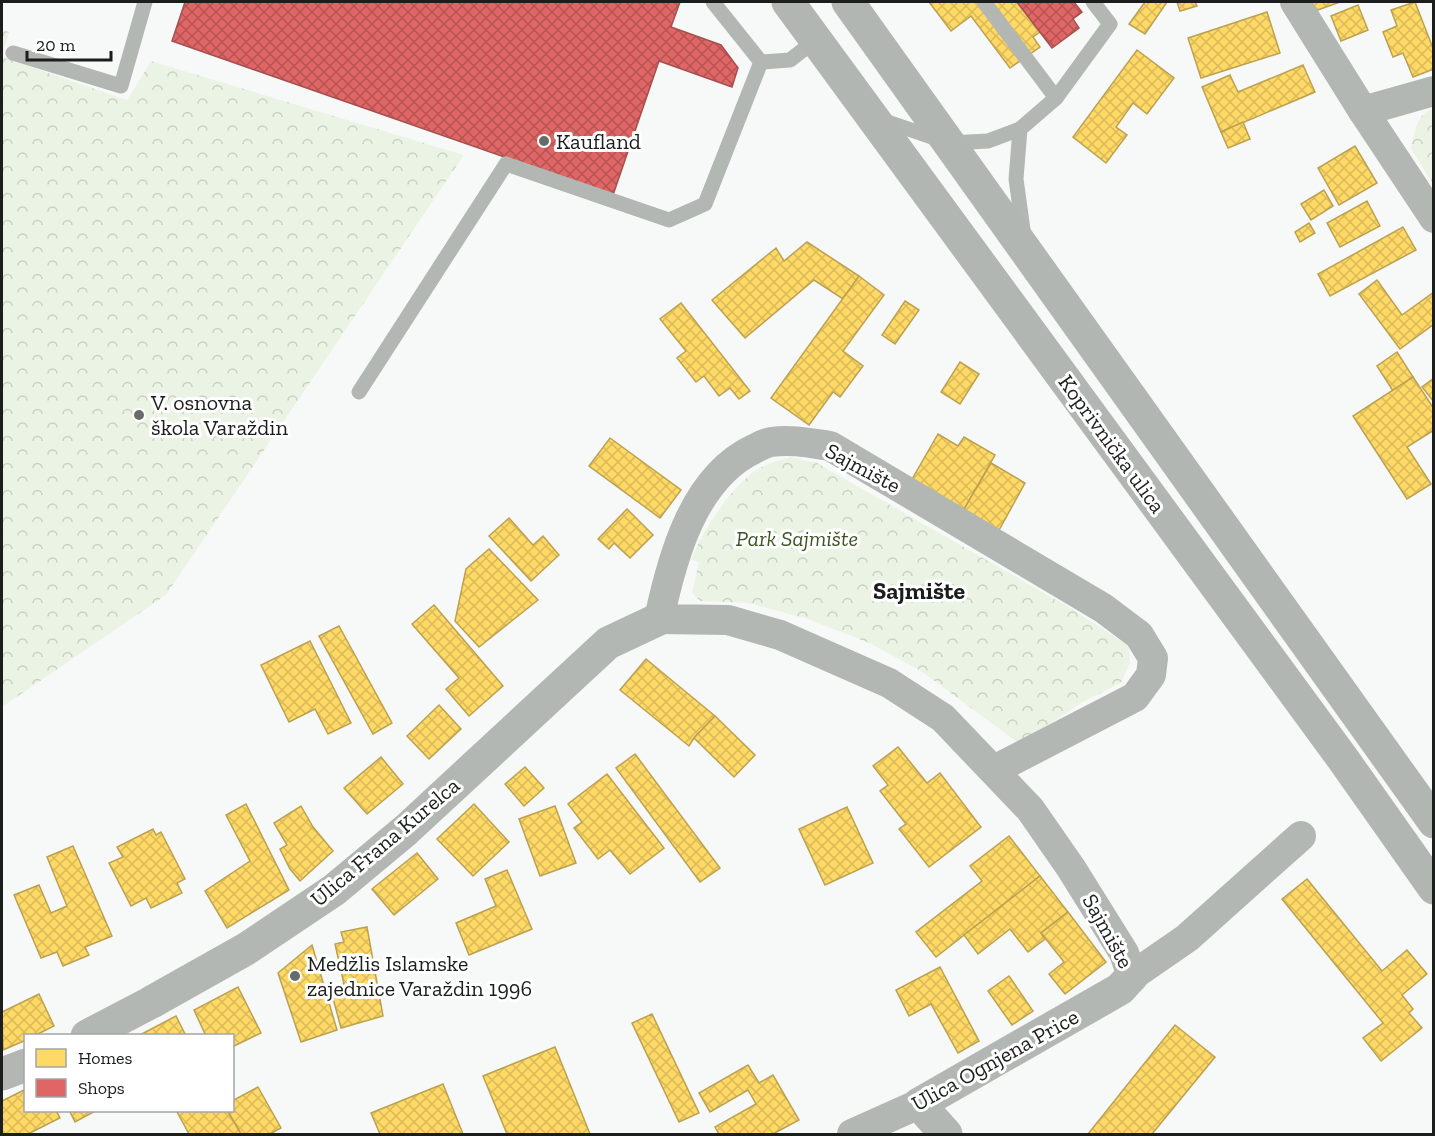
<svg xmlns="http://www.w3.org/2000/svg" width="1435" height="1136" viewBox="0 0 1435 1136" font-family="'Zilla Slab',serif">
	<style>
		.park { fill: url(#park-crowns) }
		.homes { fill: url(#homes-cross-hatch); stroke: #bba150; stroke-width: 1.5 }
		.shops { fill: url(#shops-cross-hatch); stroke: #a55050; stroke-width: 1.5 }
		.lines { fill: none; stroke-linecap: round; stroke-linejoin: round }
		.service { stroke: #b2b7b4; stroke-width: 15 }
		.minor { stroke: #b2b7b4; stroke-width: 30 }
		.tertiary { stroke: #b2b7b4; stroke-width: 33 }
		.secondary { stroke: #b1b6b3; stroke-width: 33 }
		.poi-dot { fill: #696a6a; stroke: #fff; stroke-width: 2 }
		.labels { text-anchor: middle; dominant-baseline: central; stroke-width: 6; stroke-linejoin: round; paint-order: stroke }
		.poi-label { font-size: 22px; fill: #1c1d1d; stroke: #fff; text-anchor: start }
		.street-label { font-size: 22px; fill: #1c1d1d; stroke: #fff }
		.park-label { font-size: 22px; font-style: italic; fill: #3e5424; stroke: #fff }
		.neighbourhood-label { font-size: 24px; font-weight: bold; fill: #1c1d1d; stroke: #fff }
	</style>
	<defs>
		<pattern id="park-crowns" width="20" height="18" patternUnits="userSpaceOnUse" patternTransform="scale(1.5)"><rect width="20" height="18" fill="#ebf4e4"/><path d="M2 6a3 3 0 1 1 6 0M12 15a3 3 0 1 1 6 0" fill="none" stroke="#c9d1c3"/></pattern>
		<pattern id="homes-cross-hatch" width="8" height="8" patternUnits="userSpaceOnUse" patternTransform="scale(1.5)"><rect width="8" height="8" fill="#ffd966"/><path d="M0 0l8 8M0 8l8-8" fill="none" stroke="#daba58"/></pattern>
		<pattern id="shops-cross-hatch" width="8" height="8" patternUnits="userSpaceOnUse" patternTransform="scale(1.5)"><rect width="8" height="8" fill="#e06666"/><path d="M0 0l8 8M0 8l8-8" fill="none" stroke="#b55353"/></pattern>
	</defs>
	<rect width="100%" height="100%" fill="#f7f9f8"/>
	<!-- park -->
	<g class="park">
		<polygon points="2,30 9,32 2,57 127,100 151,61 464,155 166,595 2,707"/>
		<path d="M1433 109H1434L1433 184 1411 149C1414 135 1416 113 1433 109Z"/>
		<path d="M791 457 817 463 1072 609 1129 646 1130 663 1121 683 1081 703 1050 724 1017 742 921 671 869 643 808 619 748 603 700 601 692 593 699 562 691 560C702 531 733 483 760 468 769 463 781 460 791 457Z"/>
	</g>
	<!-- homes -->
	<g class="homes">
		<polygon points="929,2 1017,2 1040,32 1033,37 1040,47 1010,68 971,16 951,31"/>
		<polygon points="1145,2 1167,2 1145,34 1129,24"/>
		<polygon points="1177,2 1195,2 1197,6 1180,11"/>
		<polygon points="1312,2 1340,2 1315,11"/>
		<polygon points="1415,2 1434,51 1434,69 1413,77 1403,53 1393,57 1383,32 1397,26 1391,10"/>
		<polygon points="1358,5 1368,30 1341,41 1331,16"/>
		<polygon points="1267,12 1280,53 1201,78 1188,38"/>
		<polygon points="1137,50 1174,78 1147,114 1133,103 1116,127 1127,135 1106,163 1073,137"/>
		<polygon points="1303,65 1315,92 1221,132 1202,87 1230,75 1238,92"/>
		<polygon points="1243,122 1250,139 1228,148 1221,132"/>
		<polygon points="1355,146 1377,183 1339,205 1318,168"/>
		<polygon points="1324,190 1333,206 1311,220 1301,204"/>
		<polygon points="1367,201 1380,226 1340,247 1327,223"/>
		<polygon points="1309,223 1315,233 1300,242 1295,232"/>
		<polygon points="1403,227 1416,250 1330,296 1318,274"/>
		<polygon points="807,242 859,276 843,299 814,280 745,338 712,300 776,248 784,261"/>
		<polygon points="859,276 884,295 843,351 863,366 840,397 833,392 809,425 771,398"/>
		<polygon points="1377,280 1402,315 1434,292 1434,324 1400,349 1359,294"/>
		<polygon points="905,301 919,310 895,344 882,335"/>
		<polygon points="681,303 750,391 739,399 730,388 719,396 704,376 696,382 677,358 686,351 660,319"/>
		<polygon points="1397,352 1413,377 1393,391 1377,366"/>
		<polygon points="960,362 979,374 960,404 941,392"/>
		<polygon points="1413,377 1434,409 1434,430 1407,447 1431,484 1407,499 1353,416"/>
		<polygon points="1434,378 1434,402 1422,387"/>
		<polygon points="938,434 958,446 964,437 995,455 963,511 911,481"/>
		<polygon points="610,438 681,490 660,518 589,466"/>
		<polygon points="991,463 1025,483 998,532 963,511"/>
		<polygon points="627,509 653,535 630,558 614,543 609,549 598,539"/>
		<polygon points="509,518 533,545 543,536 559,555 531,581 489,536"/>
		<polygon points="489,549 538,600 479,647 455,621 466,569"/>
		<polygon points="434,605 503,686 469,716 446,689 459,678 412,624"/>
		<polygon points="339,626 392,723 373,734 319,636"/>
		<polygon points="310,641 351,723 328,734 315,709 289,722 261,665"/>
		<polygon points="646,659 715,716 694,738 689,746 620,690"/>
		<polygon points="439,705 461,729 429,759 407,736"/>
		<polygon points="715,716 755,755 734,777 694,738"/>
		<polygon points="898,747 927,783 940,773 981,827 929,867 899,829 906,824 880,791 888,785 873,766"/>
		<polygon points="635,754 720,868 700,882 616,768"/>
		<polygon points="381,757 403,784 367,814 344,788"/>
		<polygon points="525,767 544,788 524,806 505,784"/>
		<polygon points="607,774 664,848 630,874 610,850 598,859 574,828 582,822 568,804"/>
		<polygon points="246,804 289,890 227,928 205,891 250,861 226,815"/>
		<polygon points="474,804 509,842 473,876 437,839"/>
		<polygon points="301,806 313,827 333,851 300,881 290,869 280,849 287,845 274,823"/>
		<polygon points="555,806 576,863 540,876 519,819"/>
		<polygon points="847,807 873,863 825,885 799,829"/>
		<polygon points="153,829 156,835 161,832 185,879 177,883 182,893 151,908 146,898 131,906 109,863 123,857 117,847"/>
		<polygon points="1009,836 1040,876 936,957 916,932 982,881 970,866"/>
		<polygon points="73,846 112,936 85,947 89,955 63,966 57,952 41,958 14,895 39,885 51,913 67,906 47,857"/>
		<polygon points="417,853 438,879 394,915 372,889"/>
		<polygon points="507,870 532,929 469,955 456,923 496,906 485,879"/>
		<polygon points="1040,876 1068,912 1041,933 1045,939 1028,952 1010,929 978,954 964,935"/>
		<polygon points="1307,879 1382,971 1407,950 1427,974 1402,995 1413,1009 1409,1013 1422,1028 1381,1061 1363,1038 1383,1023 1282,899"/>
		<polygon points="1068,912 1106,962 1065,994 1049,974 1064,962 1041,933"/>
		<polygon points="367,927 383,1016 341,1028 330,987 344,984 335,944 344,942 341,932"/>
		<polygon points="312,945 337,1030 301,1042 278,973"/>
		<polygon points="940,967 979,1041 958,1053 931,1004 909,1016 896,990"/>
		<polygon points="1009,976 1033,1011 1012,1025 988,991"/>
		<polygon points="238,987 261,1033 232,1047 232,1036 206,1036 194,1010"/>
		<polygon points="39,994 54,1026 34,1036 26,1036 26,1040 3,1050 2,1012"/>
		<polygon points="652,1014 699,1113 679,1122 632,1023"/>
		<polygon points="176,1016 186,1036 138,1036"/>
		<polygon points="1175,1025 1215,1057 1152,1134 1088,1134"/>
		<polygon points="555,1047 590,1134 507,1134 483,1076"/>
		<polygon points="748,1065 759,1083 773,1075 799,1120 773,1134 719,1134 715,1127 756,1104 748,1090 710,1112 699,1093"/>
		<polygon points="443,1084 463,1134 380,1134 371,1113"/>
		<polygon points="258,1087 281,1128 270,1134 241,1134 227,1110 232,1110 232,1101"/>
		<polygon points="26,1089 26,1110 56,1110 60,1118 28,1134 2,1134 2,1101"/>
		<polygon points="69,1110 97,1110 75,1122"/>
		<polygon points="176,1110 227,1110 241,1134 189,1134"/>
	</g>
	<!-- shops -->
	<g class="shops">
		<polygon points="185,2 680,2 671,27 721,45 738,68 732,87 659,61 613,195 172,41"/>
		<polygon points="1017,2 1074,2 1082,12 1073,19 1079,28 1052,48"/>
	</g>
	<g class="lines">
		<!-- service -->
		<g class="service">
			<polyline points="713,2 761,62 790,60 816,40"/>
			<polyline points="984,2 1056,98 1020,129 1016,179 1024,237"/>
			<polyline points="13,53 121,86 145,2"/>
			<polyline points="1056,98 1110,24 1093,2"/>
			<polyline points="882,120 949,143 988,141 1020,129"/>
			<polyline points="359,392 506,164 669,220 705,204 761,62"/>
		</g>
		<!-- minor -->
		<g class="minor">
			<polyline points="1295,2 1363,111 1434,218"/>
			<polyline points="1363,111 1434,91"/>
			<path d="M994 770 1135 697 1151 675 1153 658 1139 635 1103 608 830 446C810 443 792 439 771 442 765 443 760 446 754 449 693 478 672 558 659 619L728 620 780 635 889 683 943 718 1030 809 1071 868 1124 953 1132 976 1187 938 1301 836"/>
			<polyline points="852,1134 919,1104"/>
		</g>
		<!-- tertiary -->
		<g class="tertiary">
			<polyline points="87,1036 150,1003 246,949 334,890 406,830 608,643 659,619"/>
			<polyline points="2,1074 26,1065"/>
			<polyline points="946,1134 919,1104 1120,989 1132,976"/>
		</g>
		<!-- secondary -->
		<g class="secondary">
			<polyline points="788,2 1343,759 1434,888"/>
			<polyline points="848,2 1434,822"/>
		</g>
	</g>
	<!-- markers -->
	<g class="poi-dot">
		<circle cx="544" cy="141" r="6"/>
		<circle cx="139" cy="415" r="6"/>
		<circle cx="295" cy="976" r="6"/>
	</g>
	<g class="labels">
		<!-- poi labels -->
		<g class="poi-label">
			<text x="556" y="141">Kaufland</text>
			<text x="151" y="402">V. osnovna<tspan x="151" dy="25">škola Varaždin</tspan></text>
			<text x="307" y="963">Medžlis Islamske<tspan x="307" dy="25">zajednice Varaždin 1996</tspan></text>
		</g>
		<!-- street labels -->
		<g class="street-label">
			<text transform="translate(1112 444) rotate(54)">Koprivnička ulica</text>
			<text transform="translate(863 468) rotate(28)">Sajmište</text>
			<text transform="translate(385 842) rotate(-40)">Ulica Frana Kurelca</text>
			<text transform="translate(1108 931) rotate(61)">Sajmište</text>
			<text transform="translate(995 1060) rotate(-29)">Ulica Ognjena Price</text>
		</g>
		<!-- park labels -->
		<g class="park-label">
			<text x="797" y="538">Park Sajmište</text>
		</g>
		<!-- neighbourhood labels -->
		<g class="neighbourhood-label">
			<text x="919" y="590">Sajmište</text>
		</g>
	</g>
	<!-- border -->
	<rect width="1435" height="1136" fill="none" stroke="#1c1d1d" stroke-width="6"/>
	<!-- legend -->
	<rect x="24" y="1034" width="210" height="78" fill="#ffffff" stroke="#a4a5a5" stroke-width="1.5"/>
	<rect x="36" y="1049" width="30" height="18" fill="#ffd966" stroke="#a4a5a5" stroke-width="1.5"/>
	<text x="78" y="1064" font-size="18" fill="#1c1d1d">Homes</text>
	<rect x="36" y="1079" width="30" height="18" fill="#e06666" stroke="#a4a5a5" stroke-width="1.5"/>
	<text x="78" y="1094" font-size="18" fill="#1c1d1d">Shops</text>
	<!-- scale -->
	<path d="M27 51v9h84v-9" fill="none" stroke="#1c1d1d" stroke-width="3"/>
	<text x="36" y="51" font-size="18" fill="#1c1d1d" stroke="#ffffff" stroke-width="4.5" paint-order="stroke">20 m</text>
</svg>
